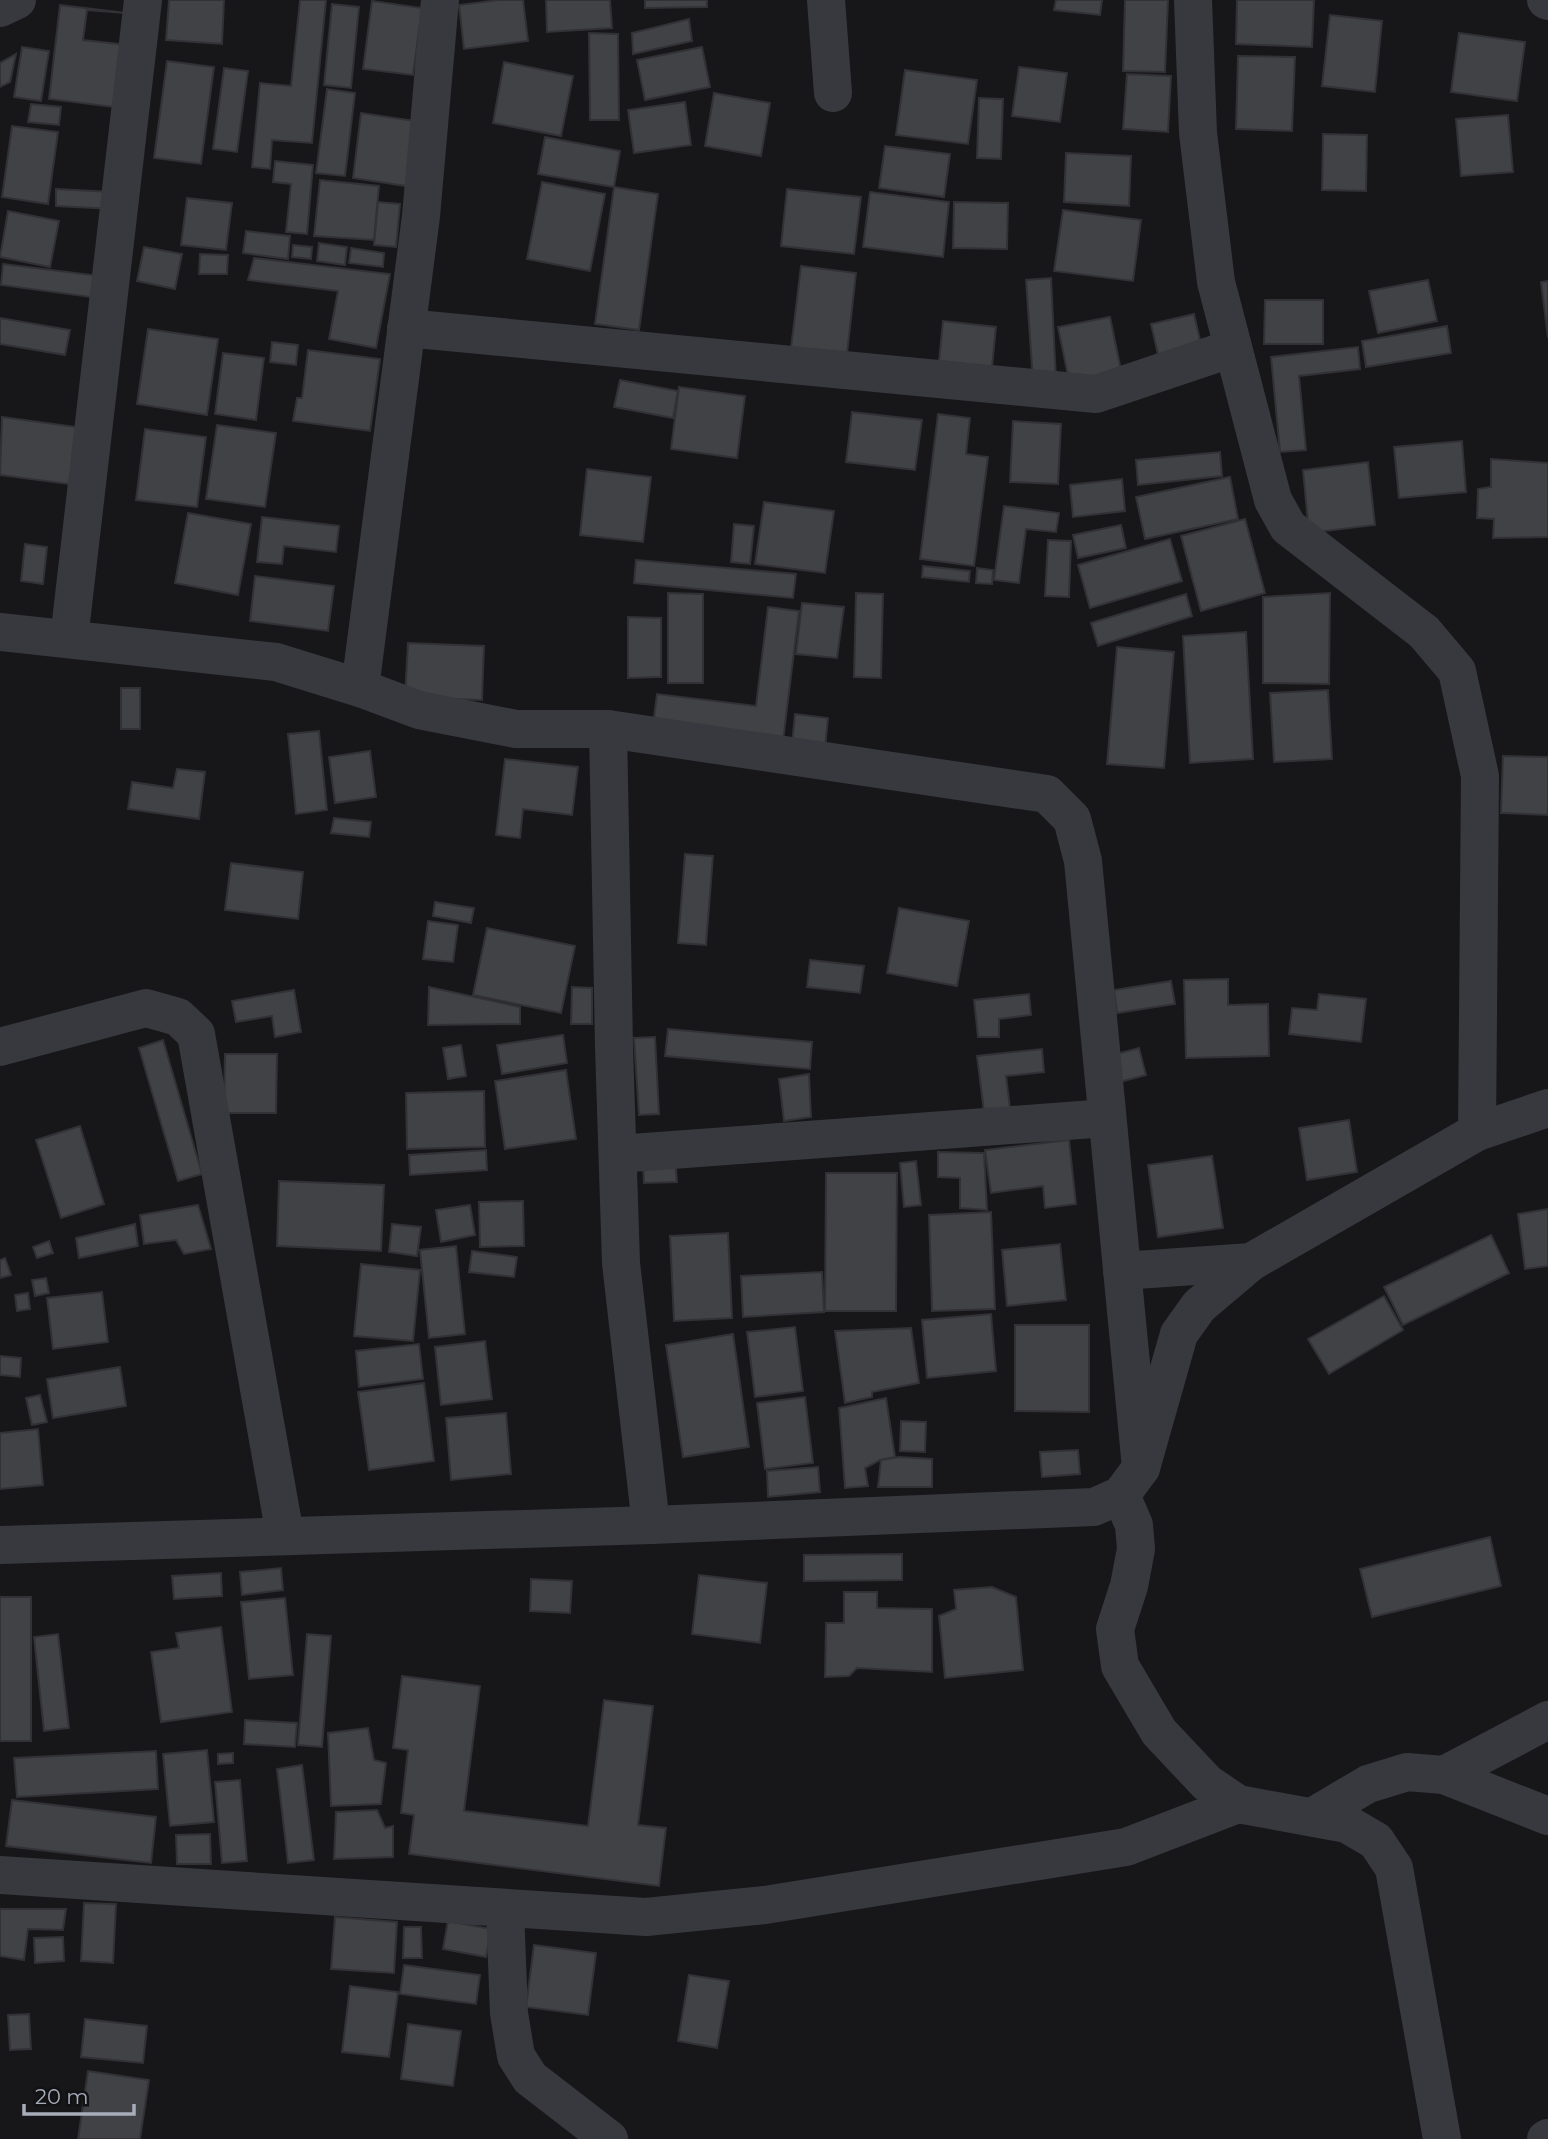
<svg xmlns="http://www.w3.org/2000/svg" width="1548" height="2139" viewBox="0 0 1548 2139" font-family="Montserrat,sans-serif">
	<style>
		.building { fill: #414246; stroke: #313136; stroke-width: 2 }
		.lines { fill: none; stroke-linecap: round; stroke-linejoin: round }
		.minor { stroke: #38393f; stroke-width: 38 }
	</style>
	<rect width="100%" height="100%" fill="#171719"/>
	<!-- building -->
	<g class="building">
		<polygon points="169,0 224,0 222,44 166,40"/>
		<polygon points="300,0 326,0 312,143 272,140 270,169 252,167 260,83 291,86"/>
		<polygon points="498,0 523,0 528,41 464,49 459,5"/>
		<polygon points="546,0 610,0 612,28 547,32"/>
		<polygon points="645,0 707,0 707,7 645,8"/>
		<polygon points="1056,0 1102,0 1100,15 1054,10"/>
		<polygon points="1125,0 1168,0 1165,72 1123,71"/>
		<polygon points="1237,0 1314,0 1312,47 1236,44"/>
		<polygon points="372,1 422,8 413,75 363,69"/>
		<polygon points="332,4 359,7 351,88 324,85"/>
		<polygon points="60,5 126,13 87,10 83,40 128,45 121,108 49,99"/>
		<polygon points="1330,15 1382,21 1375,92 1322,86"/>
		<polygon points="689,19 692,41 633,54 632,33"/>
		<polygon points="589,33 618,34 619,120 590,120"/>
		<polygon points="1459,33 1525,42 1517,101 1451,92"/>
		<polygon points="22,47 49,51 41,101 14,97"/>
		<polygon points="702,47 710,87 645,100 637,60"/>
		<polygon points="16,54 10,82 0,87 0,63"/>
		<polygon points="1238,56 1295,57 1292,131 1236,129"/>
		<polygon points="167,61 214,67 201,164 154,158"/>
		<polygon points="504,62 573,76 561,136 493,123"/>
		<polygon points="1019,67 1067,73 1060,122 1012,116"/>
		<polygon points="224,68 248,71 237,152 213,149"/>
		<polygon points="905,70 977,80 968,144 896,135"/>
		<polygon points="1127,74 1171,76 1168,132 1123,129"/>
		<polygon points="327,89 355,93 345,176 316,173"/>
		<polygon points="714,93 770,103 761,156 705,146"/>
		<polygon points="979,98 1003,99 1001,159 977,158"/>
		<polygon points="685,102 691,145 634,153 628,110"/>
		<polygon points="31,104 61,107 59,125 28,122"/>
		<polygon points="361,113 415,121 406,186 353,178"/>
		<polygon points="1508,115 1513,172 1461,176 1456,119"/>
		<polygon points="12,126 58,132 48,204 2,197"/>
		<polygon points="1323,134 1367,135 1366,191 1322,190"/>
		<polygon points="545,137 620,151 614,187 538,174"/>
		<polygon points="885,146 950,154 944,197 879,188"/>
		<polygon points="1066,153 1131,156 1129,206 1064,202"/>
		<polygon points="275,161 313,165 307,234 286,232 291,184 273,182"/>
		<polygon points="320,180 379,186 374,240 314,236"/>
		<polygon points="542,182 605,194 590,271 527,259"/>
		<polygon points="614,187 658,194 639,330 595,324"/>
		<polygon points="56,189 113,192 112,209 56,206"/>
		<polygon points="787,189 861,197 854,254 781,246"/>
		<polygon points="870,192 949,202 943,257 863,247"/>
		<polygon points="187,198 232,203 226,250 181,245"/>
		<polygon points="378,202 400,204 396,247 374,245"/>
		<polygon points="954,202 1008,203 1007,249 953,248"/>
		<polygon points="1063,210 1141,220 1133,281 1054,271"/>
		<polygon points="8,211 59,221 50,267 0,257"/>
		<polygon points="246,231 290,236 288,259 243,253"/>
		<polygon points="319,243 347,247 345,265 317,261"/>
		<polygon points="293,245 312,247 311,259 292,257"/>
		<polygon points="144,247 182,254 175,289 137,281"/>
		<polygon points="351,248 384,253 383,267 349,263"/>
		<polygon points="200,254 228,255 227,274 199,274"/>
		<polygon points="254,258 390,274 376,348 329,339 338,291 248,280"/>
		<polygon points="3,264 108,277 105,299 1,285"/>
		<polygon points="801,266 856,273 846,363 790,356"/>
		<polygon points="1051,278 1056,380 1033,381 1026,280"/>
		<polygon points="1428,280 1437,321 1378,333 1369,291"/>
		<polygon points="1548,281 1548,338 1541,282"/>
		<polygon points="1265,300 1323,300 1323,344 1264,344"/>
		<polygon points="1194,314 1203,353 1160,363 1151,324"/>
		<polygon points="1110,317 1122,375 1070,386 1058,327"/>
		<polygon points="0,318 70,330 65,355 0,344"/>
		<polygon points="943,321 996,327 992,367 939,361"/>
		<polygon points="1447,326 1451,353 1366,367 1362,341"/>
		<polygon points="148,329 218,339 207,415 137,404"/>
		<polygon points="272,342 298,345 296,365 270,362"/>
		<polygon points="1358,347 1360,369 1299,376 1306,450 1280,452 1271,357"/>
		<polygon points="308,350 380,359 370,431 293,421 297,398 302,398"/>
		<polygon points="223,353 264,358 256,420 215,414"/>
		<polygon points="620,380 678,391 673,418 614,407"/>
		<polygon points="679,387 745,396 737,458 671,449"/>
		<polygon points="852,412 922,420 915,470 846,462"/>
		<polygon points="938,414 970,418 966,454 988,457 974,566 920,559"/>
		<polygon points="2,417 84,428 76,485 0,475"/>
		<polygon points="1013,421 1061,424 1058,484 1010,482"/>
		<polygon points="217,425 276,433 265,507 206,499"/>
		<polygon points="145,429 206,437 197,507 136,500"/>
		<polygon points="1462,441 1466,492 1399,498 1394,447"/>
		<polygon points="1220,452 1222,476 1138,485 1136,460"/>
		<polygon points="1491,459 1548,463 1548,537 1493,538 1494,519 1477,518 1478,489 1491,487"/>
		<polygon points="1368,462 1375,525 1309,533 1303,470"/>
		<polygon points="587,469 651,477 643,542 580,535"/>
		<polygon points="1230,477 1238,519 1145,539 1136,497"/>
		<polygon points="1122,479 1125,511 1073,517 1070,485"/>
		<polygon points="764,502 834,511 825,573 755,564"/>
		<polygon points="1004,506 1059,513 1056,532 1026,529 1019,583 994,580"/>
		<polygon points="188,513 251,524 238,595 175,583"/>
		<polygon points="262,517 339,526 336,552 284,546 282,564 257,562"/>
		<polygon points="1245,519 1265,593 1201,611 1181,536"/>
		<polygon points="734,524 754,526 750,564 731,562"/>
		<polygon points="1121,525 1126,548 1078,558 1073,535"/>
		<polygon points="1170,539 1182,581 1090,608 1078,565"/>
		<polygon points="1048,540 1071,541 1069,597 1045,596"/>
		<polygon points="25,544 47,547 43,584 21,581"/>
		<polygon points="636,560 796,574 793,598 634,583"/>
		<polygon points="923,566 970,571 969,582 922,577"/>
		<polygon points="977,568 993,570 992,584 976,583"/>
		<polygon points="255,576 334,586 328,631 250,621"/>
		<polygon points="668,593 703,594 703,683 668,683"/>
		<polygon points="856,593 883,594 881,678 854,677"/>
		<polygon points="1330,593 1329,684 1263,683 1263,597"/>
		<polygon points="1186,594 1192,616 1098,646 1091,623"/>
		<polygon points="802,603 844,607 837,658 796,654"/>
		<polygon points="768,607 799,611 783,741 653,725 657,694 756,706"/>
		<polygon points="628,617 661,618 661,677 628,678"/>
		<polygon points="1246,632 1253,759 1190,763 1183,636"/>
		<polygon points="408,643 484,646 482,700 405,697"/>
		<polygon points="1117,647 1174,652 1164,768 1107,764"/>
		<rect x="121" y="688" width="19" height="41"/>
		<polygon points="1328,690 1332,759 1274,762 1270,693"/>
		<polygon points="795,714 828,718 825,748 792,744"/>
		<polygon points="319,731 327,810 296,814 288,734"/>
		<polygon points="370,751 376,797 335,803 329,757"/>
		<polygon points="1503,756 1548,757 1548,815 1501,813"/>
		<polygon points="505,759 578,767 572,815 523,809 520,838 496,835"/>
		<polygon points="177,769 205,772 199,819 128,809 132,782 173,788"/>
		<polygon points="334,818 371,822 369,837 331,833"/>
		<polygon points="685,854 713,856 706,945 678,943"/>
		<polygon points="231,863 303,872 298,919 225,910"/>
		<polygon points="435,902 474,908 471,923 433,916"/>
		<polygon points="899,908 969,921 957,986 887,973"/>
		<polygon points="428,921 458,925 453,962 423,959"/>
		<polygon points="487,928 575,946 561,1013 473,995"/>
		<polygon points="810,960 864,966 860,993 807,987"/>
		<polygon points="1228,979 1228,1005 1268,1004 1269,1056 1186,1058 1184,980"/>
		<polygon points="1171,981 1175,1004 1117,1013 1114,990"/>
		<polygon points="429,987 520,1007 520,1024 428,1025"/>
		<polygon points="572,987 592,988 592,1024 571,1024"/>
		<polygon points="294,990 301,1032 275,1037 272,1016 236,1022 232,1001"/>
		<polygon points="1029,994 1031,1015 999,1019 999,1037 978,1037 974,1000"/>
		<polygon points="1319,994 1366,999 1361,1042 1289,1034 1292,1008 1317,1010"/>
		<polygon points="668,1029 812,1042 810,1069 665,1056"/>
		<polygon points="563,1035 567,1063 502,1074 497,1045"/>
		<polygon points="655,1037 659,1114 639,1115 634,1038"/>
		<polygon points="163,1040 202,1174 178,1181 139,1048"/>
		<polygon points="461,1045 466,1076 448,1079 443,1048"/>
		<polygon points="1139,1048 1146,1075 1120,1082 1113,1055"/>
		<polygon points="1042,1049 1044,1072 1006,1076 1010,1108 984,1112 977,1056"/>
		<polygon points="225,1054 277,1054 276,1113 224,1113"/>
		<polygon points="566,1070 576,1139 505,1149 495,1081"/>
		<polygon points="809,1074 811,1117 784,1121 779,1079"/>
		<polygon points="484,1091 485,1147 407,1149 406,1093"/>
		<polygon points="1349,1120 1357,1172 1307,1180 1299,1128"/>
		<polygon points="80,1126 104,1204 61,1218 36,1140"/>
		<polygon points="1069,1140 1076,1204 1045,1208 1043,1186 991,1193 985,1150"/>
		<polygon points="486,1150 487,1170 410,1175 409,1155"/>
		<polygon points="938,1152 984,1153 987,1210 960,1208 960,1178 938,1177"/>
		<polygon points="1212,1156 1223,1228 1158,1237 1148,1165"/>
		<polygon points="675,1159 677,1182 644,1183 643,1161"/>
		<polygon points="916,1161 921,1205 904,1207 900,1163"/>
		<polygon points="826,1173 897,1173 896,1311 825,1311"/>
		<polygon points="279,1181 384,1185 381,1251 277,1246"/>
		<polygon points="523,1201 524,1246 480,1247 479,1202"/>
		<polygon points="198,1205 211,1249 184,1254 176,1240 144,1244 140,1215"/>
		<polygon points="470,1205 475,1235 441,1242 436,1210"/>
		<polygon points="1548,1209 1548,1266 1525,1269 1518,1214"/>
		<polygon points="991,1212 995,1309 932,1311 929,1215"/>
		<polygon points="135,1224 138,1246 79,1258 76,1238"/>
		<polygon points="392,1224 421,1227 417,1256 389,1252"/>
		<polygon points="728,1233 732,1318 674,1321 670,1236"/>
		<polygon points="1491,1235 1509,1273 1403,1325 1384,1287"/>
		<polygon points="49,1241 53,1253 37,1258 33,1247"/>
		<polygon points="1060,1244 1066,1300 1007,1306 1002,1250"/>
		<polygon points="456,1246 465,1334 429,1338 420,1250"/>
		<polygon points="472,1251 517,1257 514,1277 469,1272"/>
		<polygon points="5,1258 11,1275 0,1278 0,1260"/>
		<polygon points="361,1264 420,1270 413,1341 354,1336"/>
		<polygon points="822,1272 824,1312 743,1317 741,1276"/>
		<polygon points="46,1278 49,1293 35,1296 32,1280"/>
		<polygon points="102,1292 108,1342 53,1349 47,1298"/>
		<polygon points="28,1293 30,1309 17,1311 15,1295"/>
		<polygon points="1384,1296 1403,1330 1329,1374 1308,1339"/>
		<polygon points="991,1314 996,1371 927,1378 922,1320"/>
		<polygon points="1015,1325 1089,1325 1089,1412 1015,1411"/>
		<polygon points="795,1327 803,1391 755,1397 747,1332"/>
		<polygon points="911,1328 919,1383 872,1392 872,1397 845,1403 835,1331"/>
		<polygon points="733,1334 749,1447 683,1457 666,1345"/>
		<polygon points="485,1341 492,1399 441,1405 435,1347"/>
		<polygon points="419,1344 423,1379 359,1387 356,1351"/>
		<polygon points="0,1356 21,1358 20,1377 0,1375"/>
		<polygon points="120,1367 126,1406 53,1418 47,1379"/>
		<polygon points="424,1383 434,1461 369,1470 358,1392"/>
		<polygon points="40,1395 47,1422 32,1425 26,1398"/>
		<polygon points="805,1397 813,1463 765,1469 757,1403"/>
		<polygon points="886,1398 895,1457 880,1460 865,1468 868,1486 845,1488 839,1408"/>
		<polygon points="506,1413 511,1474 451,1480 446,1418"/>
		<polygon points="901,1421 926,1422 925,1452 900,1451"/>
		<polygon points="38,1429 43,1485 0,1489 0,1433"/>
		<polygon points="1078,1450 1080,1474 1042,1477 1040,1452"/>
		<polygon points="899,1457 932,1459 932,1487 878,1487 881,1460"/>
		<polygon points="818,1467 820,1492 768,1497 767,1471"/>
		<polygon points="1490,1537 1501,1586 1372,1617 1360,1569"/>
		<polygon points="902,1554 902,1580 804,1581 804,1555"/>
		<polygon points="281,1568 283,1590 242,1595 240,1572"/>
		<polygon points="221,1573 222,1596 174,1599 172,1576"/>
		<polygon points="699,1575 767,1583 760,1643 692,1634"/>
		<polygon points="531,1579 572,1581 570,1613 530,1611"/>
		<polygon points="992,1587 1016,1597 1023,1670 945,1678 939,1616 956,1609 954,1590"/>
		<polygon points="844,1592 877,1592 877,1608 932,1609 932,1672 857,1668 849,1676 825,1677 826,1623 844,1623"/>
		<rect x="0" y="1597" width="31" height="144"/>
		<polygon points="285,1598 293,1675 249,1679 241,1602"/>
		<polygon points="221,1627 232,1712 161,1722 151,1652 179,1648 176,1633"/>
		<polygon points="58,1634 69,1728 44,1731 34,1637"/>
		<polygon points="307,1634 331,1636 322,1747 298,1745"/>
		<polygon points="402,1676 480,1686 464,1811 588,1826 604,1700 653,1706 638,1825 666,1828 659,1886 409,1854 414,1815 401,1813 408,1750 393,1748"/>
		<polygon points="245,1720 297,1723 295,1747 244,1744"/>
		<polygon points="368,1728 374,1760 386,1763 381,1804 331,1806 328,1733"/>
		<polygon points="207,1750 214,1822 170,1826 163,1754"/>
		<polygon points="156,1751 158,1789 17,1797 14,1758"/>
		<polygon points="233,1753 233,1763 218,1764 218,1754"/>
		<polygon points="302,1765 314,1860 288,1863 277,1769"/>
		<polygon points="240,1780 247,1861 222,1863 215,1782"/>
		<polygon points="12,1800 156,1817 151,1863 6,1846"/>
		<polygon points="377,1810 385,1828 393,1826 393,1857 334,1859 336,1812"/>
		<polygon points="210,1834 211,1864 177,1864 176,1835"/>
		<polygon points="84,1903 116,1904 113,1963 81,1961"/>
		<polygon points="0,1909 66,1909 63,1930 28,1929 24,1960 0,1956"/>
		<polygon points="335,1917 397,1922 394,1973 331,1969"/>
		<polygon points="448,1921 491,1929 486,1957 443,1949"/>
		<polygon points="404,1927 421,1927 422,1958 403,1958"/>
		<polygon points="63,1937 64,1961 35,1963 34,1938"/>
		<polygon points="534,1945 596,1953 588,2015 526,2007"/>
		<polygon points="404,1965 480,1975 476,2004 400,1994"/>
		<polygon points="689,1975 729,1981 717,2048 678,2041"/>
		<polygon points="350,1986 398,1992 389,2057 342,2052"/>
		<polygon points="29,2014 31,2049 10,2050 8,2015"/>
		<polygon points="85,2019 147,2026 143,2063 81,2057"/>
		<polygon points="408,2024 461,2031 453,2086 401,2079"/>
		<polygon points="88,2071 149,2080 140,2139 78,2139"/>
	</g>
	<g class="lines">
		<!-- minor -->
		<g class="minor">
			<polyline points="826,0 833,93"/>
			<polyline points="1193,0 1198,133 1216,282 1273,500 1288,527 1424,632 1457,671 1480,776 1477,1132"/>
			<polyline points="1546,0 1548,1"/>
			<polyline points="0,8 17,0"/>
			<polyline points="406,328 1096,394 1233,348"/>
			<polyline points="0,632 276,662 360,688 419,710 516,729 608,729 1047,794 1072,819 1083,861 1141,1468"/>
			<polyline points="69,639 143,0"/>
			<polyline points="360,688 421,216 440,0"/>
			<polyline points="608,729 614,1047 621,1263 651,1525"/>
			<polyline points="0,1047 146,1008 178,1017 196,1034 285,1535"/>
			<polyline points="618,1154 1107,1118"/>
			<polyline points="1122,1271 1251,1262"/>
			<polyline points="1121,1495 1134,1525 1136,1549 1129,1586 1115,1629 1120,1666 1159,1732 1207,1783 1238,1804 1347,1824 1376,1841 1394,1868 1442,2139"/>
			<polyline points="0,1545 651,1525 1094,1507 1121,1495 1141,1468 1179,1334 1199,1306 1251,1262 1477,1132 1548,1108"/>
			<polyline points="1444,1775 1548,1720"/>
			<polyline points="1312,1817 1368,1784 1407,1772 1444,1775 1548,1816"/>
			<polyline points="0,1875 646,1917 765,1905 1126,1847 1238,1804"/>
			<polyline points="505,1910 509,2013 516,2056 530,2078 609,2139"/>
			<polyline points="1546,2139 1548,2138"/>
		</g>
	</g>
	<!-- scale -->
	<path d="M24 2104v10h110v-10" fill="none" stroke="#a8adba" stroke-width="3.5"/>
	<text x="35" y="2104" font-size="21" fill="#a8adba" stroke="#121214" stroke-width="5" paint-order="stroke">20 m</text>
</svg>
